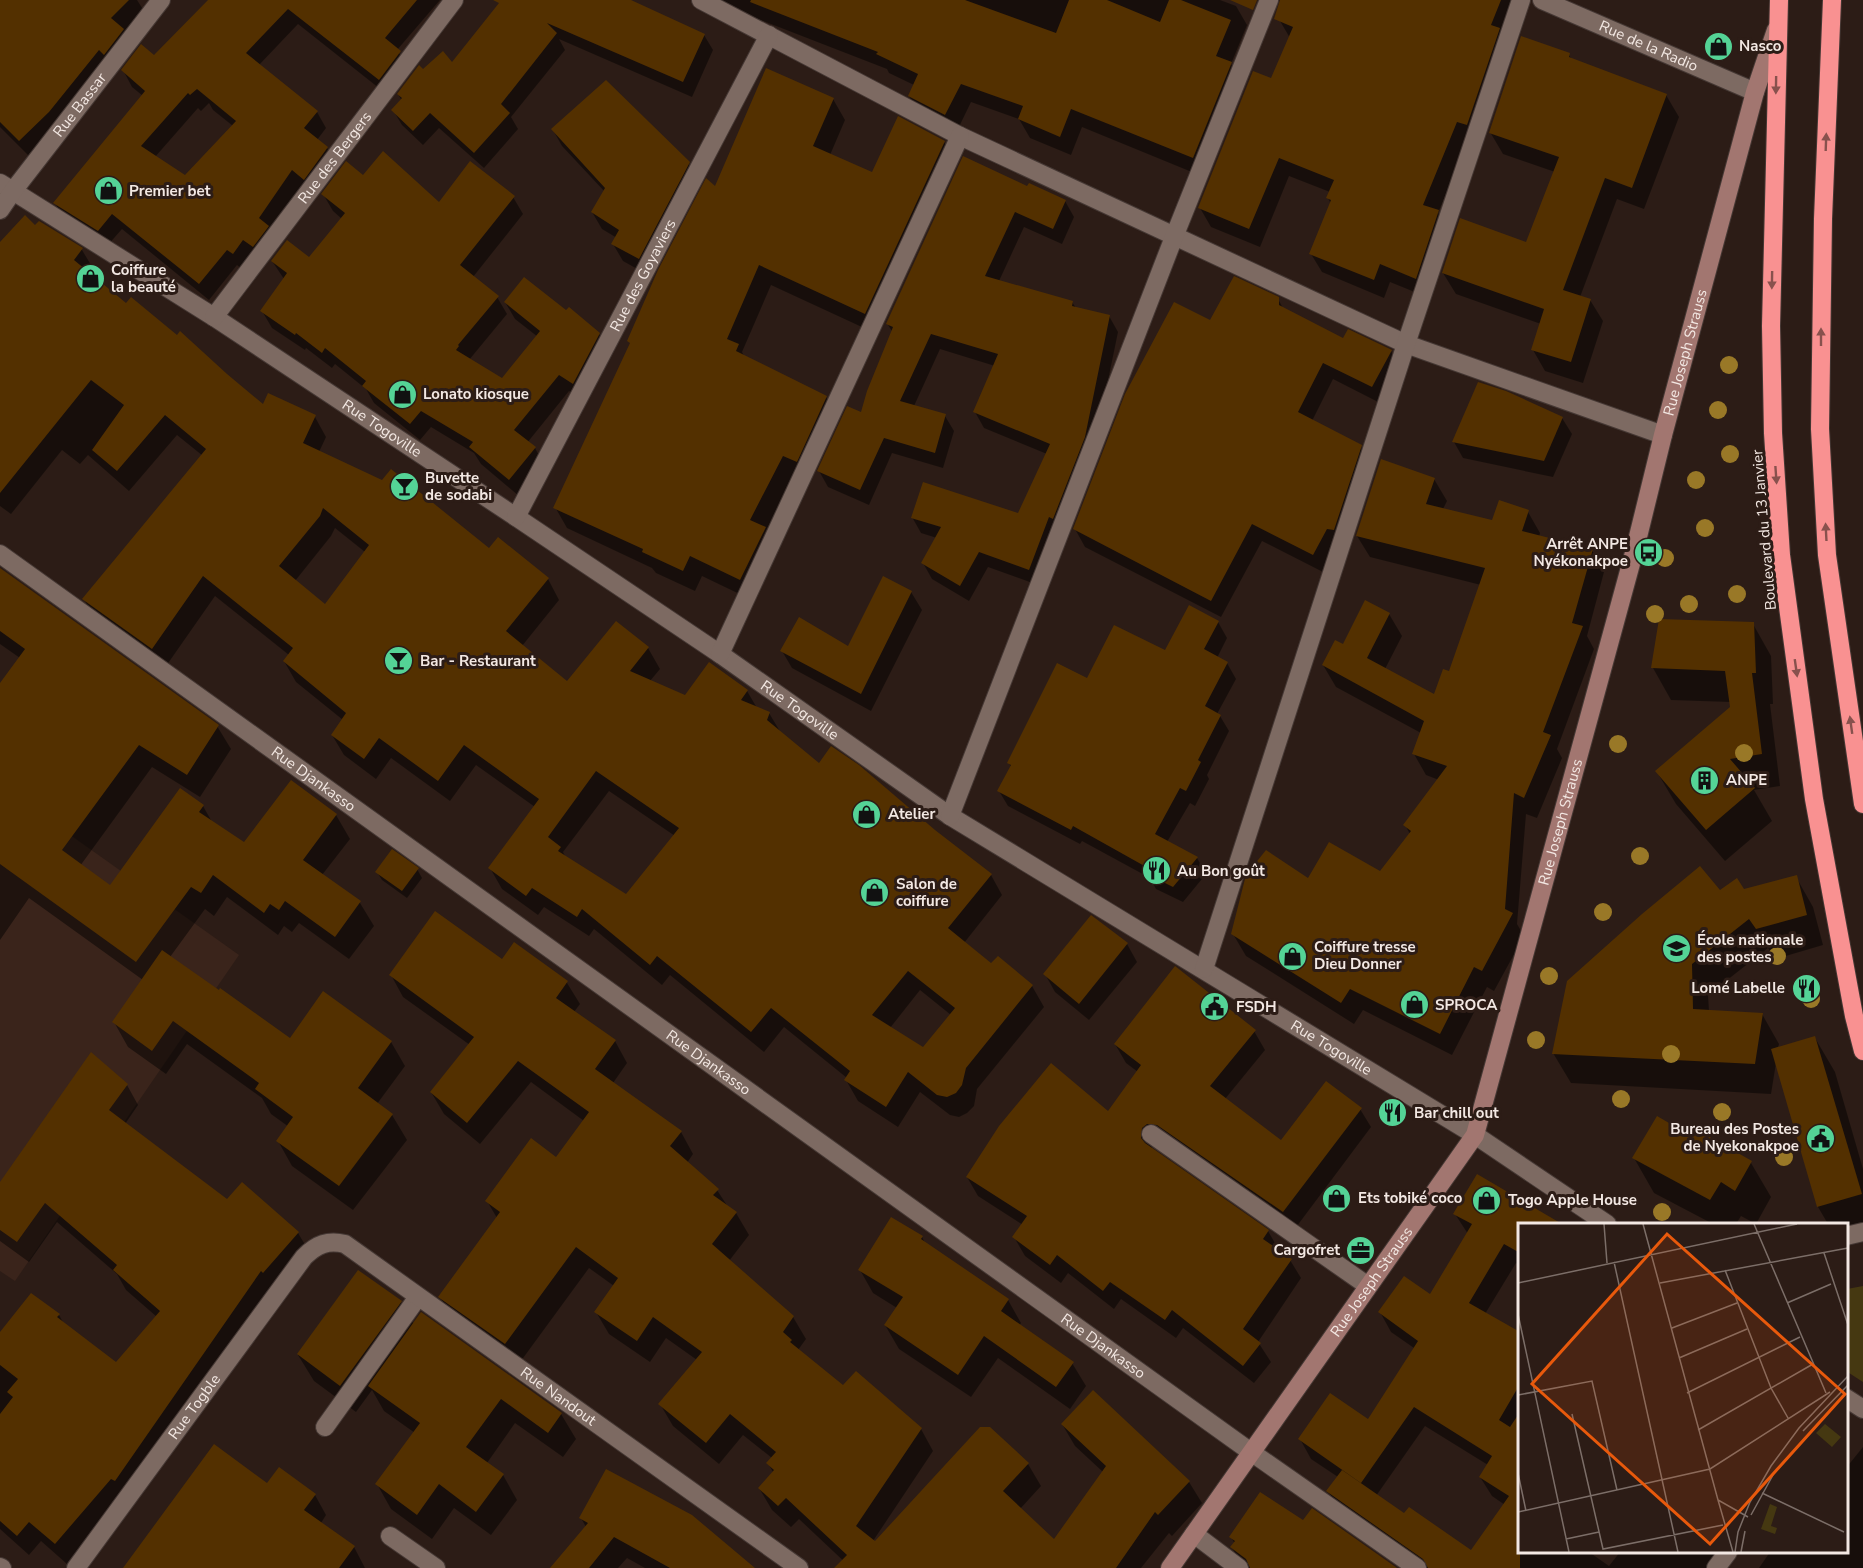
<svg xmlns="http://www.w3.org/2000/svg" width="1863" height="1568" viewBox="0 0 1863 1568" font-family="'Nunito Sans',sans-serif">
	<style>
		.built { fill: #3a241b }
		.green { fill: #453811 }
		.shadow { fill: #0007; fill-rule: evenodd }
		.building { fill: #533000; fill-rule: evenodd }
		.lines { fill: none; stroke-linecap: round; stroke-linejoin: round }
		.lane-casing { stroke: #453834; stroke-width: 20 }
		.street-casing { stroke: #453834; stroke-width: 20 }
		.secondary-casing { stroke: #453834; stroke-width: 20 }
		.highway-casing { stroke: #453834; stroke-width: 20 }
		.lane { stroke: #7d6a62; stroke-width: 18 }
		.street { stroke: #7d6a62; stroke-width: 18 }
		.secondary { stroke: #a27670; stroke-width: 18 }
		.highway { stroke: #f99191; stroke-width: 18 }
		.tree { fill: #997827 }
		.oneway { fill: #88514d }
		.labels { text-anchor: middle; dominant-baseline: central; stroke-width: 6; stroke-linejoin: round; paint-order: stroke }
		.street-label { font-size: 15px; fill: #f3e8e3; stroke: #2c1c16 }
		.poi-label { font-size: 15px; font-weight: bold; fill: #f3e8e3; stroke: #2c1c16; text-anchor: start }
		.inset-road { fill: none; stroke: #7c6e68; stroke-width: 1.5 }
		.view { fill: #e8590c; fill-opacity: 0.15; stroke: #e8590c; stroke-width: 3 }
		.inset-edge { fill: none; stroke: #f3e8e3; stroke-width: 3 }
	</style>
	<rect width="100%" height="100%" fill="#2c1c16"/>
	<!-- built -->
	<polygon class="built" points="0,785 239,955 15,1281 0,1271"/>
	<!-- green -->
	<polygon class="green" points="1863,1286 1863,1382 1846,1371 1847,1289"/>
	<!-- shadow -->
	<g class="shadow">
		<polygon points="0,0 137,0 144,11 124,32 132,47 29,156 0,127"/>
		<path d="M210 0H440L397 50 409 69 389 96 298 24 259 65 317 112 326 128 317 140 327 148 337 165 314 195 302 186 243 270 237 265 209 300 122 229 107 246 65 220 55 203 143 96 132 87 123 70 154 57ZM209 103 213 110 233 126 185 177 155 157 198 108 201 111Z"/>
		<polygon points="541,0 627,0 704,35 713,50 692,97 559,39 565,50 511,117 518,129 484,168 439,128 423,145 402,125 393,110 402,101 398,94 423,71 452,64"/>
		<polygon points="709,0 1220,0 1236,6 1247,25 1231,64 1242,83 1204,177 1082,127 1071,155 1030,138 1019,119 971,102 956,133 920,115 909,96 914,85 889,73 887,69"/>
		<polygon points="1289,0 1520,0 1468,140 1438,213 1449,231 1427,297 1390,282 1384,298 1322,272 1311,254 1331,204 1328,198 1330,192 1289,176 1260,247 1211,227 1200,208 1271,80 1290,38 1280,21"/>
		<polygon points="1569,55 1572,60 1666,95 1679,117 1644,209 1617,199 1580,297 1590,300 1603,321 1583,383 1545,371 1533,350 1541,324 1456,294 1443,273 1527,244 1555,172 1503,154 1490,132"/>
		<polygon points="833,99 845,120 830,155 873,174 944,142 956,163 877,334 771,285 742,352 744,356 826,397 838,418 795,476 767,532 777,549 752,600 702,576 695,591 656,573 652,568 567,528 555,507 715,189"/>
		<polygon points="553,130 688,163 698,180 648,275 623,261 613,244 617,238 602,229 592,212 605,192 562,146"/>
		<polygon points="363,177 439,204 513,197 523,214 473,277 497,297 507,314 469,360 502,380 538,337 515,319 505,302 566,313 599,334 609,351 583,400 569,391 527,443 535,448 544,465 519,496 481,464 474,453 431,427 420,440 374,403 366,389 335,364 332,368 306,348 305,350 272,328 262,311 284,279 272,261 309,259 342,219 333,211 323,194"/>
		<polygon points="1028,187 1065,201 1074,217 1062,244 1024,227 999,281 1072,302 1076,308 1109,316 1118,332 1093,453 1038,585 988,567 969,601 932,579 923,563 937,538 921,533 912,517 1019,515 1047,454 984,428 975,412 995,366 940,349 914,406 945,416 954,431 943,468 892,453 869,505 828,487 819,471 862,414 893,333 887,323"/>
		<path d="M39 223 82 250 94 270 90 275 127 305 226 376 264 406 315 417 326 437 319 452 489 550 548 579 559 600 522 646 568 683 617 623 648 648 660 669 650 681 686 696 747 691 757 708 769 713 781 733 819 765 934 831 991 875 1002 895 964 943 992 966 1032 986 1044 1007 977 1089 974 1106 967 1113 959 1117 950 1115 920 1092 898 1127 858 1101 846 1080 847 1078 784 1027 764 1052 670 975 662 985 594 929 589 936 544 907 538 915 502 889 490 868 535 807 476 765 450 801 391 758 376 779 344 755 332 735 343 720 296 682 284 661 289 655 215 596 164 669 96 620 84 599 203 456 177 435 129 491 88 455 80 464 62 450 11 514 0 506V244L35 228ZM335 528 365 552 326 607 295 581 331 536ZM609 791 675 836 626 896 566 858 563 852ZM920 990 951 1015 923 1049 890 1028Z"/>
		<polygon points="1278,299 1284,310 1344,340 1391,351 1401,369 1382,404 1333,379 1312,421 1360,446 1371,464 1323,572 1262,541 1221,617 1085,547 1075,529 1211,322"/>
		<polygon points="1562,418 1572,434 1553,477 1463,458 1454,442"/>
		<polygon points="1434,479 1447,501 1443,509 1493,522 1528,512 1540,533 1539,537 1592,550 1604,572 1587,636 1594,649 1557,749 1562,758 1537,818 1526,814 1517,924 1524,936 1494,991 1487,987 1452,1055 1363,1010 1354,1024 1246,956 1233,934 1308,880 1380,873 1410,834 1405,825 1439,780 1426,775 1414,754 1421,733 1336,687 1323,665 1343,646 1389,614 1402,636 1385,669 1435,696 1449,673 1481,585 1370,557 1357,536"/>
		<polygon points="0,580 217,726 231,749 200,797 152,767 80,866 110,888 203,806 212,822 244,844 291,782 336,815 350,839 322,875 360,903 374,926 349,959 299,923 292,932 284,926 278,935 227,897 214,916 205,909 170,957 290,1040 391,1042 405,1066 377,1104 392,1115 407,1140 353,1210 292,1166 278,1141 289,1127 271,1114 262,1098 187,1044 166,1074 128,1047 114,1022 143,980 29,898 0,940 0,686 20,658 0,644"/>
		<polygon points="911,592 922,610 871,711 792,668 782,651 849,648"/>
		<polygon points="1218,622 1227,638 1217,658 1227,663 1236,679 1217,714 1220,716 1229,731 1207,775 1209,779 1195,806 1190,803 1167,842 1197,858 1206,874 1183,902 1156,889 1150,878 1082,841 1080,844 1008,806 999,791 1011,767 1009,763 1087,680 1165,652"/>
		<polygon points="1753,624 1771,656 1773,704 1770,704 1780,786 1754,790 1772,821 1725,861 1676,804 1657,772 1731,707 1731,702 1671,700 1653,668"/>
		<polygon points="417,869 422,878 407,898 382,880 377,872"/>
		<polygon points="1796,877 1813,907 1823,945 1775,959 1768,948 1708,995 1709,1011 1762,1014 1779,1044 1778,1048 1815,1038 1835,1072 1863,1169 1863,1234 1846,1239 1846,1224 1828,1224 1818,1207 1776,1063 1771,1094 1571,1083 1553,1053 1719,892 1744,891"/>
		<polygon points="1127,944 1137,962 1089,1020 1055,992 1045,974"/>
		<polygon points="502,961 567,983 580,1004 574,1012 615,1041 627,1063 613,1083 681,1132 693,1154 687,1163 717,1190 728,1207 736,1213 749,1235 729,1261 793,1317 806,1339 798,1350 844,1387 921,1429 933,1451 873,1541 875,1543 1028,1464 1041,1486 1020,1509 1055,1541 1103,1472 1075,1446 1062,1424 1189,1482 1202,1503 1172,1536 1169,1533 1141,1568 851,1568 799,1519 791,1527 772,1510 759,1488 773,1472 768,1463 772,1458 743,1435 719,1464 673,1426 660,1404 697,1360 666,1338 650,1362 609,1334 596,1312 614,1286 589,1268 518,1365 453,1319 440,1297 497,1218 487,1201 556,1159 584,1121 531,1082 480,1144 444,1114 431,1092 470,1045 403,997 391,975"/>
		<polygon points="1254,1031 1265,1050 1225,1099 1282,1142 1360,1109 1371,1127 1294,1230 1158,1142 1152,1147 1151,1150 1268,1231 1279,1250 1290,1260 1301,1278 1258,1342 1271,1362 1254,1383 1183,1328 1176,1338 1121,1299 1114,1309 1068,1273 1061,1283 1025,1256 1014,1237 1023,1225 978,1196 967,1177 1108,1113 1138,1072 1126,1063 1115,1044"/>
		<polygon points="127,1085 138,1105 125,1124 227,1201 298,1233 310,1253 124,1498 67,1564 41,1541 29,1555 0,1529 0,1335 32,1295 59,1315 64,1324 116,1364 157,1317 126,1290 117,1274 57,1222 29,1262 0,1241 0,1184"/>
		<polygon points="1693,1129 1751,1163 1771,1197 1756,1224 1741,1216 1736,1224 1713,1224 1654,1193 1634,1158 1689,1136"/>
		<path d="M1477 1176 1560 1224H1520V1265L1516 1263 1485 1314 1520 1334V1552H1589L1609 1566 1620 1552H1719L1706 1568H1421L1339 1510 1328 1491 1338 1477 1311 1459 1300 1439 1368 1422 1414 1348 1391 1332 1380 1312 1430 1296 1468 1234 1455 1214ZM1425 1426 1488 1465 1480 1477 1492 1496 1505 1505 1471 1552 1404 1515 1376 1496Z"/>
		<polygon points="922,1237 926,1245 1008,1300 1021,1323 1019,1326 1072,1363 1086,1386 1070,1409 998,1358 971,1397 899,1349 885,1325 897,1308 873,1293 860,1270"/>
		<polygon points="401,1302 414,1325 561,1414 576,1439 563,1457 515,1423 487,1463 503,1475 517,1500 491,1535 454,1508 432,1539 391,1509 377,1484 415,1433 384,1411 372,1390 356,1412 314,1381 298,1355"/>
		<polygon points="1863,1447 1863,1568 1759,1568 1770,1552 1846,1552 1846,1468"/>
		<polygon points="267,1485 315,1495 326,1515 321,1523 354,1547 365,1568 125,1568"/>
		<polygon points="581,1518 753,1568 645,1568 627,1558 618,1568 552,1568 586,1527"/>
		<polygon points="1303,1522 1395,1568 1245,1568 1232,1548 1235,1544 1231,1537"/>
	</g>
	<!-- building -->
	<g class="building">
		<polygon points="0,0 129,0 111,18 124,29 104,55 99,50 49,112 19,141 0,122"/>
		<path d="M208 0H417L385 38 401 51 379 80 288 9 246 53 318 111 304 128 328 147 304 180 292 170 259 218 269 226 253 247 243 240 233 254 227 250 199 284 112 214 98 231 53 203 145 91 121 70 141 44 154 55ZM197 89 236 121 185 175 141 146 188 93 190 95Z"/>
		<polygon points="493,0 631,0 705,34 683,82 547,23 557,33 501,104 510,113 474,153 430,113 413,131 391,110 402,98 397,94 419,65 423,69 443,51 452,62 499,3"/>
		<polygon points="751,0 965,0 1056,33 1069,0 1107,0 1160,22 1169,0 1181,0 1231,20 1216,56 1232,62 1193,158 1071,109 1060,137 1018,119 1023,106 961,84 945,115 908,96 918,74 876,54 878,52 750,2"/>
		<polygon points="1230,0 1257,0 1253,10"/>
		<polygon points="1280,0 1501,0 1491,25 1500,28 1467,125 1457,122 1423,205 1439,210 1416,279 1380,264 1374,280 1309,254 1331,200 1326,198 1334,180 1279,158 1249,229 1198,208 1253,71 1271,78 1293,27 1274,19"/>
		<polygon points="1521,36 1570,53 1569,57 1667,94 1632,188 1605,178 1563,290 1591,299 1571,362 1531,350 1544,309 1442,273 1460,218 1526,242 1559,157 1489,133"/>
		<polygon points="766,68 834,98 813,146 872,172 898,116 945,141 865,314 759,265 727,339 739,344 736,351 827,396 797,462 783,456 750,520 766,527 740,580 690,556 683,571 642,552 643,549 553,508 630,343 627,341 658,270 706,178 715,186"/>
		<polygon points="606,80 690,162 639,259 611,244 619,230 591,212 605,188 551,129"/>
		<polygon points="383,151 439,202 470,161 515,196 460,265 499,296 458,345 459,346 456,350 502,378 540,331 504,302 524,277 566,310 569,307 600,333 573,384 559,375 514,430 536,447 509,480 469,447 473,442 421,411 410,424 362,386 366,381 325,348 322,353 296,333 295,335 260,311 287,273 271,261 287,240 309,257 345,213 321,194 346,161 363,175"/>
		<polygon points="963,156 1027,186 1029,183 1066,200 1053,229 1015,212 985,276 1073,301 1072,306 1110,315 1085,437 1053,519 1049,517 1029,570 979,552 960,586 921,563 941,527 911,518 923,482 1018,513 1050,444 973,412 998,354 931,334 900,401 946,414 935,453 884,438 860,490 817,471 847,406 861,412 867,391 893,327 886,324"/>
		<path d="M25 215 35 225 39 221 83 248 74 260 126 303 131 297 177 335 180 331 227 374 263 404 268 393 316 415 303 443 382 480 391 469 489 548 498 537 549 578 506 631 567 681 616 621 649 647 630 671 685 695 709 662 748 690 741 700 770 712 767 720 819 763 831 746 859 765 935 830 992 874 948 928 991 963 998 956 1033 985 966 1068 962 1085 956 1093 947 1097 937 1095 908 1072 886 1107 844 1080 850 1071 771 1008 751 1032 657 956 650 965 582 909 577 917 532 888 526 896 488 868 539 799 464 745 438 781 379 738 364 759 331 735 346 713 283 661 293 648 203 576 152 649 82 599 206 449 165 415 117 471 92 450 124 405 91 380 0 493V242ZM323 508 369 545 325 604 279 566 320 516ZM596 771 679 828 626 894 558 851 561 847 548 837ZM908 971 955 1008 923 1047 872 1015Z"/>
		<polygon points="1234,276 1279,297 1279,305 1343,338 1348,329 1392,350 1372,387 1323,363 1298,412 1362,445 1334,530 1327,529 1313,555 1252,524 1211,601 1073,529 1125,394 1174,302 1210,320"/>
		<polygon points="1478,382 1506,391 1563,417 1544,461 1452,442"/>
		<polygon points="1381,459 1435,478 1426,504 1492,520 1499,500 1529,510 1522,531 1593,549 1572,623 1583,626 1543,732 1551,735 1524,798 1514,793 1505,909 1513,913 1482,971 1474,967 1440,1034 1350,989 1341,1003 1231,934 1246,875 1266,850 1308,878 1329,842 1380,871 1411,831 1403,825 1447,766 1412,754 1424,721 1322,665 1335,640 1343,644 1365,600 1390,613 1367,658 1434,694 1443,669 1449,671 1485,568 1356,536"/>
		<polygon points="0,568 219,725 187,775 139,745 62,850 110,885 180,788 204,805 199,812 244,842 291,780 337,814 303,860 361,901 335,937 285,901 279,910 270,904 264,913 213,875 201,893 191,887 136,962 0,864 0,683 25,649 0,631"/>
		<polygon points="883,576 912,591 861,694 780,651 799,617 848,646"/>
		<polygon points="1189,605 1219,621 1204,649 1228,662 1205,706 1221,715 1198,760 1201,762 1186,791 1180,788 1155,834 1198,857 1173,887 1145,873 1148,868 1073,826 1071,830 997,791 1011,765 1007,763 1057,663 1087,678 1114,625 1165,650"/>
		<polygon points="1659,619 1754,622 1756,673 1752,673 1762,754 1730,759 1755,788 1706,830 1655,771 1730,707 1725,671 1651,668"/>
		<polygon points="392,849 419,868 402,891 375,872"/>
		<polygon points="1700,866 1720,890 1737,878 1744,889 1797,875 1807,915 1756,929 1749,919 1692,964 1693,1009 1763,1013 1755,1064 1552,1054 1567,981 1642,914"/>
		<polygon points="435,911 502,959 514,942 568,981 556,998 616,1040 595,1069 682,1131 670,1146 719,1189 713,1195 737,1212 712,1244 794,1316 783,1332 792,1340 790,1342 843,1385 856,1371 922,1428 856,1526 875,1541 980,1427 990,1427 1029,1463 1003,1491 1054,1539 1106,1466 1061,1424 1093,1390 1190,1481 1158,1515 1155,1512 1116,1568 834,1568 847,1555 786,1498 778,1506 758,1488 774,1470 766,1463 776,1452 730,1414 706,1443 658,1404 702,1352 653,1317 637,1341 594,1312 618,1278 576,1247 505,1344 438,1297 500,1212 485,1201 531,1138 556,1157 589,1112 518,1061 467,1123 430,1092 474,1037 389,975"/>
		<polygon points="1091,915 1128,943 1079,1004 1043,974"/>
		<polygon points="162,950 219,990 220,988 290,1038 323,991 392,1041 358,1088 393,1114 339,1186 276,1141 293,1117 255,1089 259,1083 173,1021 152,1051 112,1022"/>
		<polygon points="1175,966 1256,1030 1210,1086 1281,1140 1326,1081 1362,1108 1283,1212 1157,1125 1147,1124 1142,1128 1141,1138 1145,1143 1269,1230 1263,1239 1292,1259 1243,1329 1261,1343 1243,1366 1172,1310 1165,1320 1110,1282 1103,1291 1057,1255 1050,1265 1012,1237 1027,1216 966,1177 999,1126 1051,1063 1108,1111 1141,1065 1114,1044"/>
		<polygon points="1815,1036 1862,1194 1817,1207 1771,1049"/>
		<polygon points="91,1052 128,1084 109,1110 227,1199 242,1182 299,1232 263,1273 261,1271 115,1481 111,1479 55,1544 29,1522 17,1536 0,1521 0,1414 13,1397 7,1392 18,1379 0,1365 0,1332 31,1293 60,1314 57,1317 116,1362 160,1311 113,1270 117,1265 45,1203 17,1242 0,1230 0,1182"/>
		<polygon points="1657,1116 1688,1134 1692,1127 1752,1161 1735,1191 1721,1182 1710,1200 1632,1158"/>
		<polygon points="1477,1174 1562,1224 1520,1224 1520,1253 1504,1244 1469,1303 1520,1332 1520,1384 1499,1420 1510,1427 1520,1412 1520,1568 1428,1568 1423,1559 1326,1491 1342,1470 1404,1513 1409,1507 1471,1550 1509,1496 1479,1477 1492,1456 1414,1407 1361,1483 1298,1439 1330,1393 1368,1419 1418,1341 1378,1312 1404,1276 1430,1294 1472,1224 1453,1214"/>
		<polygon points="891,1217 923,1236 921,1239 1009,1299 1001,1311 1074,1362 1056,1387 984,1336 958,1375 884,1325 903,1297 858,1270"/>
		<polygon points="358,1270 402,1301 340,1386 297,1354"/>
		<polygon points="421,1312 562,1413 548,1433 501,1399 466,1447 504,1474 476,1512 439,1484 417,1515 375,1484 420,1423 368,1386"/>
		<polygon points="214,1444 267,1483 279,1467 316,1494 304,1510 355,1546 339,1568 123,1568"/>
		<polygon points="606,1469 692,1515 755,1568 670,1568 614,1537 589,1568 550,1568 588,1523 579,1518"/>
		<polygon points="1260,1492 1303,1520 1312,1508 1397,1568 1250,1568 1246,1559 1230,1547 1235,1541 1229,1537"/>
	</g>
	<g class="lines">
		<defs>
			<g id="lane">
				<polyline points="1151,1134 1368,1286"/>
				<polyline points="325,1427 418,1297"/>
				<polyline points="1194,1534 1239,1568"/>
			</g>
			<g id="street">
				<polyline points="701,0 960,136 1406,344 1663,435"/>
				<path id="s1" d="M1542 0 1755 92"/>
				<path id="s2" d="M0 183 214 317 516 517 720 654 950 816 1475 1135 1607 1224"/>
				<path id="s3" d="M0 210 13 191 161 0"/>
				<path id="s4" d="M214 317 454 0"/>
				<path id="s5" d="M516 517 769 35"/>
				<path id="s6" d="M0 554 1251 1452 1417 1568"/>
				<polyline points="720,654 960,136"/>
				<polyline points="950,816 1174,237 1269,0"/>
				<polyline points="1204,969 1406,344 1521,0"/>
				<polyline points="1846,1236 1863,1232"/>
				<polyline points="1846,1398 1863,1409"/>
				<polyline points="390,1536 436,1568"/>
				<polyline points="0,1567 2,1568"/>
				<path id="s7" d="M76 1568 304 1257C317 1244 328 1240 345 1244L799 1568"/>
				<polyline points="1716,1568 1728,1552"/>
			</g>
			<g id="secondary">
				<path id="s8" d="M1170 1568 1475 1135 1635 549 1663 435 1755 92 1776 30"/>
			</g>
			<g id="highway">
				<polyline points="1779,0 1771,326 1773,433 1781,555 1814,799 1854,1016 1863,1051"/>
				<polyline points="1832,0 1823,219 1820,429 1827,555 1863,804"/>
			</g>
		</defs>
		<!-- lane casing -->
		<use href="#lane" class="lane-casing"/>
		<!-- street casing -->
		<use href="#street" class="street-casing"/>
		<!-- secondary casing -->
		<use href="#secondary" class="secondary-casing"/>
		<!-- highway casing -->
		<use href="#highway" class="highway-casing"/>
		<!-- lane -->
		<use href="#lane" class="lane"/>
		<!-- street -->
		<use href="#street" class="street"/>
		<!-- secondary -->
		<use href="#secondary" class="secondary"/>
		<!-- highway -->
		<use href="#highway" class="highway"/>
	</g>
	<!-- trees -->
	<g class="tree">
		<circle cx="1729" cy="365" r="9"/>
		<circle cx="1718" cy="410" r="9"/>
		<circle cx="1730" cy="454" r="9"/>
		<circle cx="1696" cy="480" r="9"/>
		<circle cx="1705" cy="528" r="9"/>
		<circle cx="1665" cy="558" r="9"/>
		<circle cx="1737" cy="594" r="9"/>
		<circle cx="1689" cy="604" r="9"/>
		<circle cx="1655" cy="614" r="9"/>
		<circle cx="1618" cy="744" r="9"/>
		<circle cx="1744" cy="753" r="9"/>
		<circle cx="1640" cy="856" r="9"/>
		<circle cx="1603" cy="912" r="9"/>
		<circle cx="1777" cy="956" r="9"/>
		<circle cx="1549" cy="976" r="9"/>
		<circle cx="1811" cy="999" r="9"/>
		<circle cx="1536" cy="1040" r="9"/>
		<circle cx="1671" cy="1054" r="9"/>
		<circle cx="1621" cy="1099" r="9"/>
		<circle cx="1722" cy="1112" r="9"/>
		<circle cx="1784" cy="1157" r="9"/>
		<circle cx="1662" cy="1212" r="9"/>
	</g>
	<!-- one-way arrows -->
	<defs><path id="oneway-solid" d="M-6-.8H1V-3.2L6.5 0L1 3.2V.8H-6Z" transform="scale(1.5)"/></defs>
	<g class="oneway">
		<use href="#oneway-solid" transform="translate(1776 85) rotate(91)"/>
		<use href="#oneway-solid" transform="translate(1826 142) rotate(-88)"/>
		<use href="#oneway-solid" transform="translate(1772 280) rotate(91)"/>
		<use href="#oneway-solid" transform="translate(1821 337) rotate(-90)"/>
		<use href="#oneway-solid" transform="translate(1776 475) rotate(86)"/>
		<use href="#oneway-solid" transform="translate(1826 532) rotate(-93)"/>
		<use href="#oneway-solid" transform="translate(1796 668) rotate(82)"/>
		<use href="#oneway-solid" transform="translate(1851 725) rotate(-98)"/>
	</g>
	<!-- icons -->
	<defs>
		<symbol id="shop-disc" viewBox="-11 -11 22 22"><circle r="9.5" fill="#54d396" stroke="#2c1c16"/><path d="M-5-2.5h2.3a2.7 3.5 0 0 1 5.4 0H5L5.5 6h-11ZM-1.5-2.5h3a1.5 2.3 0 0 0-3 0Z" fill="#111"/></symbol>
		<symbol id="bar-disc" viewBox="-11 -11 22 22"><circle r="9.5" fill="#54d396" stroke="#2c1c16"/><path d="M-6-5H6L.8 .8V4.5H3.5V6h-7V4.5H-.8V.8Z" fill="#111"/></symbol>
		<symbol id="bus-disc" viewBox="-11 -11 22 22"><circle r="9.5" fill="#54d396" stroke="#2c1c16"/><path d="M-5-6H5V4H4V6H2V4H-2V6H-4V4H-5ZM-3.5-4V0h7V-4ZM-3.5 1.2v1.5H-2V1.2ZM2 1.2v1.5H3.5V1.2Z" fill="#111"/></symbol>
		<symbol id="building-disc" viewBox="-11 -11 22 22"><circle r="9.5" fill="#54d396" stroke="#2c1c16"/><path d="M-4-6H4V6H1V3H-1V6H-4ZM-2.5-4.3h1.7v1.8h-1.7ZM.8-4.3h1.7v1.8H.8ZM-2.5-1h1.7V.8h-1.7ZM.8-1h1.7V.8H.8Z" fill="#111"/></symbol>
		<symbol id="restaurant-disc" viewBox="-11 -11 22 22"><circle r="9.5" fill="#54d396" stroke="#2c1c16"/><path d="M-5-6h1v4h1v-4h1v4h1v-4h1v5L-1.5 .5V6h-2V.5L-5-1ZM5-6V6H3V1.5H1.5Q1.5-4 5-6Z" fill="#111"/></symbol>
		<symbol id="school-disc" viewBox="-11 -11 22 22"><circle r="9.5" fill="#54d396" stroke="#2c1c16"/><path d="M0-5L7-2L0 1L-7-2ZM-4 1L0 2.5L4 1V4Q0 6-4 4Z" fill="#111"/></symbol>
		<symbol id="civic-disc" viewBox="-11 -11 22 22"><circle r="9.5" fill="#54d396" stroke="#2c1c16"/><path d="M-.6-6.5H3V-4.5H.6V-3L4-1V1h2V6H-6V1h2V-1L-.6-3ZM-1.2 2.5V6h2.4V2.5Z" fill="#111"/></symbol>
		<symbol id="office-disc" viewBox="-11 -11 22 22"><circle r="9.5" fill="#54d396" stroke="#2c1c16"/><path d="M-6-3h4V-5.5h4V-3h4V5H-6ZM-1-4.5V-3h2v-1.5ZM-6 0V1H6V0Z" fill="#111"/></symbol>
	</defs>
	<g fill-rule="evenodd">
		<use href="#shop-disc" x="1702" y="30" width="33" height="33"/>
		<use href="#shop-disc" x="92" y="174" width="33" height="33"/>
		<use href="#shop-disc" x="74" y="262" width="33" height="33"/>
		<use href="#shop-disc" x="386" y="378" width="33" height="33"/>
		<use href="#bar-disc" x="388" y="470" width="33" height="33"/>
		<use href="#bus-disc" x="1632" y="536" width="33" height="33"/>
		<use href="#bar-disc" x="382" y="644" width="33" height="33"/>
		<use href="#building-disc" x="1688" y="764" width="33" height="33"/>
		<use href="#shop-disc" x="850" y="798" width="33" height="33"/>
		<use href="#restaurant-disc" x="1140" y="854" width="33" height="33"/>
		<use href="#shop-disc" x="858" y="876" width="33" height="33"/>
		<use href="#school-disc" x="1660" y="932" width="33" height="33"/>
		<use href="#shop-disc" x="1276" y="940" width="33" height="33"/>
		<use href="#restaurant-disc" x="1790" y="972" width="33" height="33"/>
		<use href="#shop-disc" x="1398" y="988" width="33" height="33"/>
		<use href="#civic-disc" x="1198" y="990" width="33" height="33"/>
		<use href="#restaurant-disc" x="1376" y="1096" width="33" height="33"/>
		<use href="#civic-disc" x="1804" y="1122" width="33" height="33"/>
		<use href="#shop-disc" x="1320" y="1182" width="33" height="33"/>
		<use href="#shop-disc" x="1470" y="1184" width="33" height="33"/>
		<use href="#office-disc" x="1344" y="1234" width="33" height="33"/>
	</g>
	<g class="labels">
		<!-- street labels -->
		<g class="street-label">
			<text stroke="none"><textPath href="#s1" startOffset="116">Rue de la Radio</textPath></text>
			<text stroke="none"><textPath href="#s3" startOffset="132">Rue Bassar</textPath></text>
			<text stroke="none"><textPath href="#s4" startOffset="200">Rue des Bergers</textPath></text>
			<text stroke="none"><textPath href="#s5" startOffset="273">Rue des Goyaviers</textPath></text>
			<text stroke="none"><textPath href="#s8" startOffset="1340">Rue Joseph Strauss</textPath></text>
			<text stroke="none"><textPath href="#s2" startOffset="454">Rue Togoville</textPath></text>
			<text transform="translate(1764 530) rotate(-95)">Boulevard du 13 Janvier</text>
			<text stroke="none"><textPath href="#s2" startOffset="958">Rue Togoville</textPath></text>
			<text stroke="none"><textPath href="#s6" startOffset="386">Rue Djankasso</textPath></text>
			<text stroke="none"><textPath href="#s8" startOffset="854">Rue Joseph Strauss</textPath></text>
			<text stroke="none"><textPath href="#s2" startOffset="1588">Rue Togoville</textPath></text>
			<text stroke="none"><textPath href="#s6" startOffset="872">Rue Djankasso</textPath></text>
			<text stroke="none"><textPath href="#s8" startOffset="350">Rue Joseph Strauss</textPath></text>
			<text stroke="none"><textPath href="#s6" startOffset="1358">Rue Djankasso</textPath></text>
			<text stroke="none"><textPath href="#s7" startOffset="693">Rue Nandout</textPath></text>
			<text stroke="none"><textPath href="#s7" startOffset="200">Rue Togble</textPath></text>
		</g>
		<!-- poi labels -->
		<g class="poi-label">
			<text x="1739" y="46">Nasco</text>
			<text x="129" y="191">Premier bet</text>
			<text x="111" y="270">Coiffure<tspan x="111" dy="17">la beauté</tspan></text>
			<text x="423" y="394">Lonato kiosque</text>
			<text x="425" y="478">Buvette<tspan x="425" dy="17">de sodabi</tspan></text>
			<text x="1628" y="544" text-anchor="end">Arrêt ANPE<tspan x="1628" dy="17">Nyékonakpoe</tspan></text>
			<text x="420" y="661">Bar - Restaurant</text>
			<text x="1726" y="780">ANPE</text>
			<text x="888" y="814">Atelier</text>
			<text x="1177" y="871">Au Bon goût</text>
			<text x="896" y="884">Salon de<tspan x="896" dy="17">coiffure</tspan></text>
			<text x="1697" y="940">École nationale<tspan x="1697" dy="17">des postes</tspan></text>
			<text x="1314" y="947">Coiffure tresse<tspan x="1314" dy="17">Dieu Donner</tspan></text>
			<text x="1785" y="988" text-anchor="end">Lomé Labelle</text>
			<text x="1435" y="1005">SPROCA</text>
			<text x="1236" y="1007">FSDH</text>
			<text x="1414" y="1113">Bar chill out</text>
			<text x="1799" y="1129" text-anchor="end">Bureau des Postes<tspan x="1799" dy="17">de Nyekonakpoe</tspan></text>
			<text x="1358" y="1198">Ets tobiké coco</text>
			<text x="1508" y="1200">Togo Apple House</text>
			<text x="1340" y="1250" text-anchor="end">Cargofret</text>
		</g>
	</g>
	<!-- overview -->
	<g transform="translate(1518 1223)">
		<rect width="330" height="330" fill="#2c1c16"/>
		<path d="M307 201 323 214 314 224 298 210ZM252 281 259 284 253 303 259 305 257 311 243 306Z" fill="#453811"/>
		<path class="inset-road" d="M86 1 89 40M125 1 200 277 230 294M236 1 308 170M306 30 330 102M96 39 160 329M207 47 253 165 270 195M0 60 279 1M142 60 330 25M269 80 313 61M0 91 51 329M154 105 219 80M161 135 229 106M169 170 282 114M0 172 74 158 99 267M54 191 85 326 205 302M180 207 295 141M285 208 330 162M0 250 8 288M244 270 326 309M200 277 215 329M0 289 192 246 312 169M233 292 255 252M48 316 81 309M217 329 220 309 232 279 253 243 281 205 330 153M223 329 227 308"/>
		<path class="view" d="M149 11 327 171 192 321 14 161Z"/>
		<rect width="330" height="330" class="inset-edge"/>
	</g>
</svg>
